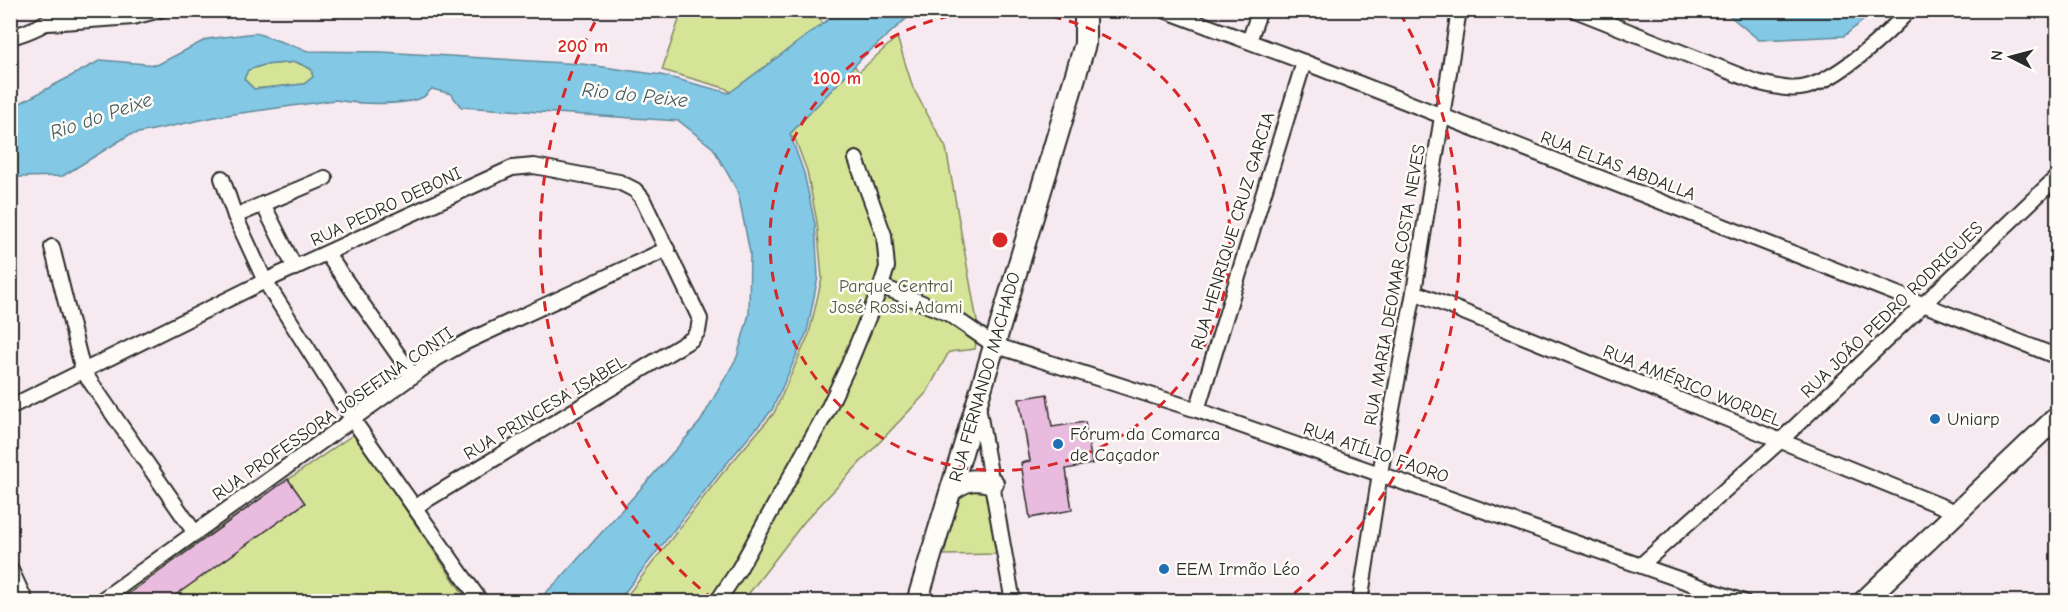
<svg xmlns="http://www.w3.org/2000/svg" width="2068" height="612" viewBox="0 0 2068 612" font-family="'Comic Neue',sans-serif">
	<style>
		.green { fill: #d6e497; stroke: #808861; stroke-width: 1.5 }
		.water { fill: #83c8e4; stroke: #60899a; stroke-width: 1.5; fill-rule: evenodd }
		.building { fill: #e9bcdf; stroke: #2b2b2b; stroke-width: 1.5 }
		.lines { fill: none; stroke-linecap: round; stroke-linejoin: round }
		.minor-casing { stroke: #2b2b2b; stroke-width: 18 }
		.secondary-casing { stroke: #2b2b2b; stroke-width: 24 }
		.minor { stroke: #fdfcf7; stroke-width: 14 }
		.secondary { stroke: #fdfcf7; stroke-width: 20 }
		.ring { fill: none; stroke: #d62828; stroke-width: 3; stroke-dasharray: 10 8 }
		.poi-dot { fill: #1f6fb2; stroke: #fdfcf7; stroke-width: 2 }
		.labels { text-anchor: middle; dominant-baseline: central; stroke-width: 5; stroke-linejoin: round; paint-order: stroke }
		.street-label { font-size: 18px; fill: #2b2b2b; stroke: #fdfcf7 }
		.park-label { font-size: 18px; fill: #565946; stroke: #fdfcf7 }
		.poi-label { font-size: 18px; fill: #2b2b2b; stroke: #fdfcf7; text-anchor: start }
		.water-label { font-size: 20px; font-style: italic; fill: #455a62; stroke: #fdfcf7 }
		.centre { fill: #d62828; stroke: #fdfcf7; stroke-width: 3 }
		.ring-label { font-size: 18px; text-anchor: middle; font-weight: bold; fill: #d62828; stroke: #fdfcf7; stroke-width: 5; stroke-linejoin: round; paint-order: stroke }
	</style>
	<rect width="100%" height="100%" fill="#f7e9f0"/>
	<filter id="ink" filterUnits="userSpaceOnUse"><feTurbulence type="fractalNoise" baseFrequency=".0167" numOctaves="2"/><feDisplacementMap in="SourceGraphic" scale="12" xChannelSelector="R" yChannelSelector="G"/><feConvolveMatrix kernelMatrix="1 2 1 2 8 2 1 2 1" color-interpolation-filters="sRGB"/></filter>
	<g filter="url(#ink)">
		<!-- green -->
		<g class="green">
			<polygon points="682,11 814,11 859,72 897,37 913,88 946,148 978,327 975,349 949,352 927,392 804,522 743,601 622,602 721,475 774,413 809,334 822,278 817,222 807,171 795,139 725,88 662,70"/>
			<polygon points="296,62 311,69 313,77 304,84 254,89 244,79 248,70 264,65"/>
			<polygon points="354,434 468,601 112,602"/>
			<polygon points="982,483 988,493 997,554 944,555 958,494"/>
		</g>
		<!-- water -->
		<g class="water">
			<path d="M840 11H915L862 58 790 134 804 173 815 224 818 277 807 332 772 410 722 469 618 601H537L561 578 700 422 737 357 749 314 750 253 738 192 713 148 679 121 461 107 451 94 432 89C428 92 425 97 421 98 400 106 357 104 335 100L220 116 129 135 63 176 18 177 11 180V108L101 60 157 65 207 39 256 33 308 51 382 52 582 64 661 75 729 93ZM296 62 311 69 313 77 304 84 254 89 244 79 248 70 264 65Z"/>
			<polygon points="1724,11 1875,11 1844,36 1759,40"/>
		</g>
		<!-- building -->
		<g class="building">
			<polygon points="1047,394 1052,427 1085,422 1092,464 1066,469 1072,510 1030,518 1021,463 1030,461 1019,399"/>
			<polygon points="288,479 305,503 166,602 117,602"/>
		</g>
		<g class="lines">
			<defs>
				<g id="minor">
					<polyline points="1164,10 1304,62 2058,357"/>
					<path d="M1575 10 1756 82C1773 86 1790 91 1806 87 1838 79 1887 35 1909 10"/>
					<polyline points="48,23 133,17 160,10"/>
					<path d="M10 37C31 32 47 24 64 10"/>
					<polyline points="1249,41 1260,10"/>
					<polyline points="222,178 235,216 265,281 353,420 481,602"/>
					<polyline points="263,204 295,268"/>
					<polyline points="235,216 325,178"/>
					<polyline points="52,247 83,371 195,533"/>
					<polyline points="327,254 413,376"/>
					<polyline points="881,286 949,314 994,345 1197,410 1744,602"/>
					<polyline points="1414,292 1956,512"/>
					<polyline points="978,406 1013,602"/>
					<polyline points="10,407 265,281 512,168 534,166 619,182 635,190 642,198 700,319 698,331 692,339 415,507"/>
					<polyline points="1197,410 1304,62"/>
					<polyline points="1641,565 1780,441 2058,176"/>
					<polyline points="10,568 26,602"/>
					<polyline points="99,602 436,359 466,342 667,249"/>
					<polyline points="717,602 739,569 827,411 849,364 881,286 887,267 884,235 856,159"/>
					<polyline points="1360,602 1380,473 1414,292 1459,10"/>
				</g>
				<g id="secondary">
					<path d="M952 490C966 479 976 478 993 483"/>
					<polyline points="917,602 1085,44 1085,14"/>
					<polyline points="1863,602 2058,416"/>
				</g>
			</defs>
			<!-- minor casing -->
			<use href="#minor" class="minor-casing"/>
			<!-- secondary casing -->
			<use href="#secondary" class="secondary-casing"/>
			<!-- minor -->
			<use href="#minor" class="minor"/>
			<!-- secondary -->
			<use href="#secondary" class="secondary"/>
		</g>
	</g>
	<!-- distance rings -->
	<g class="ring">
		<path d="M1016 11A230 230 0 1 1 984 11"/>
		<path d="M714 600A460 460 0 0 1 600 13M1400 13A460 460 0 0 1 1286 600"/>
	</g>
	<!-- markers -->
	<g class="poi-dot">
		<circle cx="1935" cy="419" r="6"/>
		<circle cx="1058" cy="444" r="6"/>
		<circle cx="1164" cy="569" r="6"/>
	</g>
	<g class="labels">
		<!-- street labels -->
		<g class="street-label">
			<text transform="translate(1618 166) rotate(21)">RUA ELIAS ABDALLA</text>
			<text transform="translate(386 207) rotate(-25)">RUA PEDRO DEBONI</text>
			<text transform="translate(1233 231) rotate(-73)">RUA HENRIQUE CRUZ GARCIA</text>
			<text transform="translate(1395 285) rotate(-80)">RUA MARIA DEOMAR COSTA NEVES</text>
			<text transform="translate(1892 310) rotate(-44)">RUA JOÃO PEDRO RODRIGUES</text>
			<text transform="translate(985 377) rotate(-74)">RUA FERNANDO MACHADO</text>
			<text transform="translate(1692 386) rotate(22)">RUA AMÉRICO WORDEL</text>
			<text transform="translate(545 408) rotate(-31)">RUA PRINCESA ISABEL</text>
			<text transform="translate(333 414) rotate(-35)">RUA PROFESSORA JOSEFINA CONTI</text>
			<text transform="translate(1376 453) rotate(19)">RUA ATÍLIO FAORO</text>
		</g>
		<!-- park labels -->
		<g class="park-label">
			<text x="896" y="286">Parque Central<tspan x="896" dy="21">José Rossi Adami</tspan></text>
		</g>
		<!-- poi labels -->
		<g class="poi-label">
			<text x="1947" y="419">Uniarp</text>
			<text x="1070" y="434">Fórum da Comarca<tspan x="1070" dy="21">de Caçador</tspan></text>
			<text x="1176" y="569">EEM Irmão Léo</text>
		</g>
		<!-- water labels -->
		<g class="water-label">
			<text transform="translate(635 95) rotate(6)">Rio do Peixe</text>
			<text transform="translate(101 116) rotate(-19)">Rio do Peixe</text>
		</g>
	</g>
	<circle cx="1000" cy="240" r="9" class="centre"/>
	<g class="ring-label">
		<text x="583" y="52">200 m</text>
		<text x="837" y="84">100 m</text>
	</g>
	<!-- margin -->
	<rect width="2068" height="612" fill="none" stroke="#fdfcf7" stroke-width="36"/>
	<rect x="18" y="18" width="2032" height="576" fill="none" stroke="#2b2b2b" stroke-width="2" filter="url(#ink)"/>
	<!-- north arrow -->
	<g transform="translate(2011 57) rotate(276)" stroke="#fdfcf7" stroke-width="4.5" paint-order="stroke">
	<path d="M0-4.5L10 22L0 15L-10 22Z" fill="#2b2b2b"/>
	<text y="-9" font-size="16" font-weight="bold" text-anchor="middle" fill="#2b2b2b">N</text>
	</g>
</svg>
